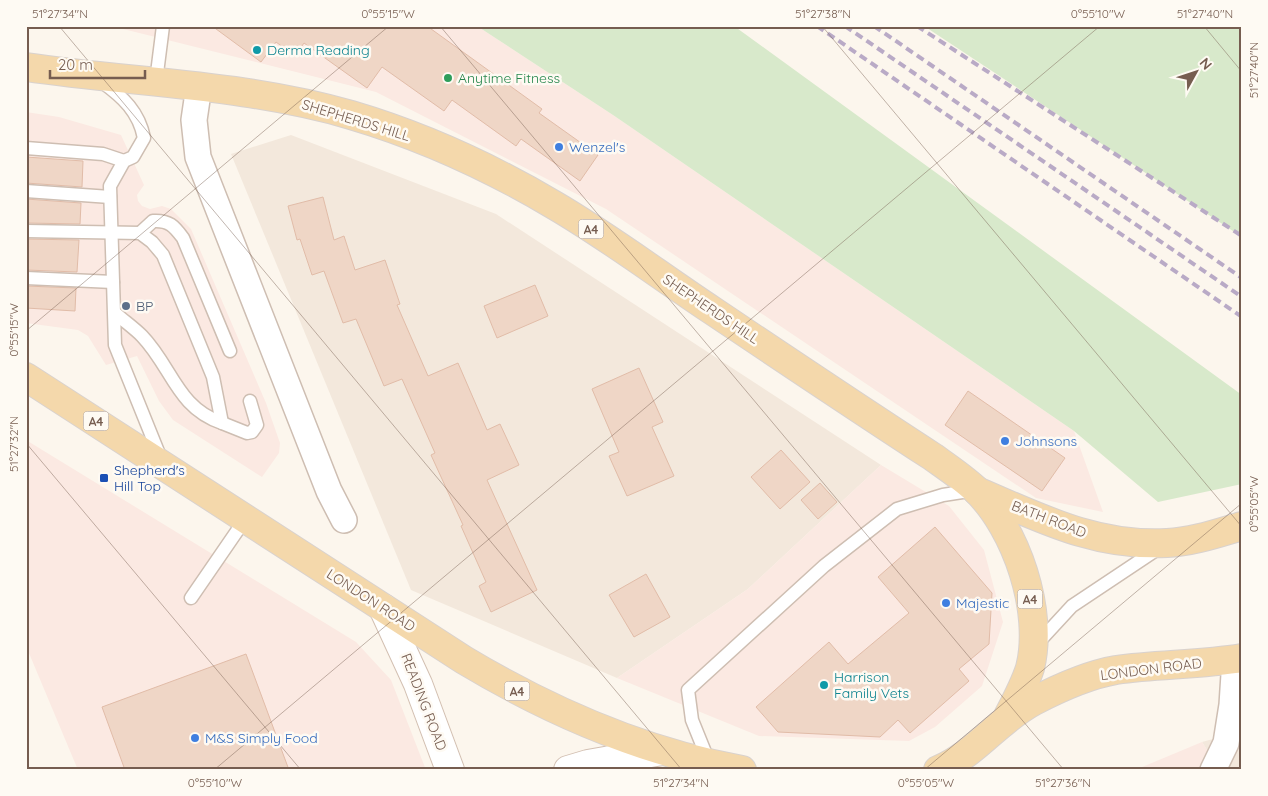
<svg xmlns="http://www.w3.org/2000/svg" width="1268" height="796" viewBox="0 0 1268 796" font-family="Quicksand,sans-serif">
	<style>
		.residential { fill: #f3e8dc }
		.commercial { fill: #fbe9e2 }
		.green { fill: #d8e9cb }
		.building { fill: #efd6c6; stroke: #e1bca8 }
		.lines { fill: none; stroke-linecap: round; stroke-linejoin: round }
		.lane-casing { stroke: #cebeb2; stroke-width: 15 }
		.street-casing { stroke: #cebeb2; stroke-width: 28 }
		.secondary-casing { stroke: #d3c0b2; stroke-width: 30 }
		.primary-casing { stroke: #d9d2ce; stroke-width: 30 }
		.lane { stroke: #fff; stroke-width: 12 }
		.street { stroke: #fff; stroke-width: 25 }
		.secondary { stroke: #fff; stroke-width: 28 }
		.primary { stroke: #f4d8ab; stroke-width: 28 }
		.rail { stroke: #b9aac6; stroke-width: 4; stroke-dasharray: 8 5; stroke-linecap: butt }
		.ticks { fill: none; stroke: #765d50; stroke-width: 1; stroke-opacity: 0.45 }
		.culture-dot { fill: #0f9aa8; stroke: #fefaf3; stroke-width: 2 }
		.leisure-dot { fill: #2e9e5b; stroke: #fefaf3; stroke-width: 2 }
		.shop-dot { fill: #3f7fe0; stroke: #fefaf3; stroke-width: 2 }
		.service-dot { fill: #5c6f8a; stroke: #fefaf3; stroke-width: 2 }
		.transit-dot { fill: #1a4fb4; stroke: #fefaf3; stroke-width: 2 }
		.labels { text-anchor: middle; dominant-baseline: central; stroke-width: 5; stroke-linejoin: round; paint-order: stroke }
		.shield { fill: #fefaf3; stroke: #9f8c81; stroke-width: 1 }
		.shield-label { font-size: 12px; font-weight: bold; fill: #765d50 }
		.culture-label { font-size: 14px; fill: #0d838f; stroke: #fefaf3; text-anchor: start }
		.leisure-label { font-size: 14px; fill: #27864d; stroke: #fefaf3; text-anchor: start }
		.street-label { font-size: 14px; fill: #765d50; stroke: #fefaf3 }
		.shop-label { font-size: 14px; fill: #366cbe; stroke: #fefaf3; text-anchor: start }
		.service-label { font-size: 14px; fill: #4e5e75; stroke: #fefaf3; text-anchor: start }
		.transit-label { font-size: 14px; fill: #164399; stroke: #fefaf3; text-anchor: start }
		.neatline { fill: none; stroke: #765d50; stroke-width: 2 }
		.ticks-label { font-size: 12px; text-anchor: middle; fill: #765d50 }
	</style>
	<rect width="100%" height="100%" fill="#fcf6ed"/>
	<!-- residential -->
	<g class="residential">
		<polygon points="291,135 496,214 881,465 748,589 617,678 411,590 231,154"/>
		<polygon points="1242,731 1242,770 1220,770 1202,742"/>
	</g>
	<!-- commercial -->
	<g class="commercial">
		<polygon points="111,26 477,26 613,115 1074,431 1103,512 1036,498 606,209 376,92"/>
		<polygon points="26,112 59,117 121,135 144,185 137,195 138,201 142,206 150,209 162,206 171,209 191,229 266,403 280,443 279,453 262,477 173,420 159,401 137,356 106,365 88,336 78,330 26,323"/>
		<polygon points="26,440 356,642 391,680 426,770 78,770 26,646"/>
		<polygon points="881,465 949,506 984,550 1003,622 982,686 935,727 909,741 759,736 617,678 748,589"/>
		<polygon points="1202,742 1220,770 1135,770"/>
	</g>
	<!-- green -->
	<g class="green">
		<polygon points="477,26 734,26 1242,395 1242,484 1158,502 1074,431 613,115"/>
		<polygon points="924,26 1242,26 1242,237"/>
	</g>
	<!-- building -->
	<g class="building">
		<polygon points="212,26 427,26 542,109 539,113 598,155 580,181 521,139 516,146 452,100 444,111 382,67 367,88 304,43 295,56 276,42 261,62"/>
		<polygon points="26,157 83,161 82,187 26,183"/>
		<polygon points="323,197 334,240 344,236 355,270 385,260 400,304 397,305 428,376 458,363 487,430 500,424 519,465 487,480 537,590 491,612 479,586 486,582 461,526 463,525 431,455 435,453 402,379 384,386 356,319 343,323 324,271 312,275 300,239 297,240 288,206"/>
		<polygon points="26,199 81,203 80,224 26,223"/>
		<polygon points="26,239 79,240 77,272 26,270"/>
		<polygon points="535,285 548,316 497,338 484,306"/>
		<polygon points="26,286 76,288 75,311 26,308"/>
		<polygon points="639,368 663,422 652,427 674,476 627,496 609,456 619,452 592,389"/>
		<polygon points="968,391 1065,458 1042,491 945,425"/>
		<polygon points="781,450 810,482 780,509 751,477"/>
		<polygon points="820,483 837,502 818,519 801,500"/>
		<polygon points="935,527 992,593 989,644 959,669 969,681 910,733 898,720 880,737 778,732 756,707 829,642 848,664 909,613 878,577"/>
		<polygon points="646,574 670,617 634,637 609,595"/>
		<polygon points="246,654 289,770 125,770 102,707"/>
	</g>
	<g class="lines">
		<defs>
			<g id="lane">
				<polyline points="156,81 163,26"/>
				<path d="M102 82C123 97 139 112 144 138L133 157 124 161 110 186 115 345 161 459"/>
				<polyline points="26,148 103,154 124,161"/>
				<polyline points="26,191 110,197"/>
				<path d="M26 231 140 233 152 242 163 255 213 377 222 423C177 408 172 367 142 336 134 328 124 321 115 313"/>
				<path d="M140 233 153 221C169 220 174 226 183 238L230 351"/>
				<polyline points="26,278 113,282"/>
				<polyline points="222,423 247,433 252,432 257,425 250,401"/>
				<polyline points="191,598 246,518"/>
				<polyline points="1036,645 1072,606 1159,548"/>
				<polyline points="709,762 692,720 688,690 824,566 897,509 943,495 975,490"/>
			</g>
			<g id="street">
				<polyline points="199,86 194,120 198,157 329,491 344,520"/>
				<polyline points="1213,770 1226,743 1232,705 1235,659"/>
			</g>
			<g id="secondary">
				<polyline points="383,608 418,684 450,770"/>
				<polyline points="568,770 588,764 662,751"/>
			</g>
			<g id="primary">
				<path d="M26 67C134 83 245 84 351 115 422 136 490 167 554 205 609 237 660 276 713 311 786 360 859 409 933 457 947 467 962 477 975 489 1017 529 1044 612 1030 668 1025 684 1016 701 1008 716"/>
				<path d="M26 377 464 660C549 711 643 752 742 770"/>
				<path d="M977 491C1040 518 1096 547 1167 543 1192 542 1218 533 1242 526"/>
				<path d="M938 770C976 754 998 720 1034 701 1059 688 1087 675 1116 670 1157 664 1200 665 1242 658"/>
			</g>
		</defs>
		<!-- lane casing -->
		<use href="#lane" class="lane-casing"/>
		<!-- street casing -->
		<use href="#street" class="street-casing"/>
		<!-- secondary casing -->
		<use href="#secondary" class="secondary-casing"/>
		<!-- primary casing -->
		<use href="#primary" class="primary-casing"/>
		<!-- lane -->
		<use href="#lane" class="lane"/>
		<!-- street -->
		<use href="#street" class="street"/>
		<!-- secondary -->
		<use href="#secondary" class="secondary"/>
		<!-- primary -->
		<use href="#primary" class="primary"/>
		<!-- rail -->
		<g class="rail">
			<polyline points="817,26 1242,317"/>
			<polyline points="845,26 1242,297"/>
			<polyline points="874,26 1242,278"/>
			<polyline points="917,26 1242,236"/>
		</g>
	</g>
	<!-- ticks -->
	<path class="ticks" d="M59 26 682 770M440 26 1064 770M822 26 1242 527M1204 26 1242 72M26 331 389 26M26 443 301 770M214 770 1100 26M924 770 1242 503"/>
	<!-- markers -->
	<g class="culture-dot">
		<circle cx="257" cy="50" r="5"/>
		<circle cx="824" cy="685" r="5"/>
	</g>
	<circle class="leisure-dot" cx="448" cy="78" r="5"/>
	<g class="shop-dot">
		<circle cx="559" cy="147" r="5"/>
		<circle cx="1005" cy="441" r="5"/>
		<circle cx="946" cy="603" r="5"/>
		<circle cx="195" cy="738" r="5"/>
	</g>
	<circle class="service-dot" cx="126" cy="306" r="5"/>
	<rect class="transit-dot" x="99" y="473" width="10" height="10" rx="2.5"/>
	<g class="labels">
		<!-- shield labels -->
		<g class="shield">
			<rect x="578.5" y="219.5" width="25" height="19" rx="4"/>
			<rect x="83.5" y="411.5" width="25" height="19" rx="4"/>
			<rect x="1017.5" y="589.5" width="25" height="19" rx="4"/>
			<rect x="504.5" y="681.5" width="25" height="19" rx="4"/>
		</g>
		<g class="shield-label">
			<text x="591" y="229">A4</text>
			<text x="96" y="421">A4</text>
			<text x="1030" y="599">A4</text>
			<text x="517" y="691">A4</text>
		</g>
		<!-- culture labels -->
		<g class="culture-label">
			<text x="267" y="50">Derma Reading</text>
			<text x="834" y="677">Harrison<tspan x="834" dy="16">Family Vets</tspan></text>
		</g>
		<!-- leisure labels -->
		<g class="leisure-label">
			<text x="458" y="78">Anytime Fitness</text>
		</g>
		<!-- street labels -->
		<g class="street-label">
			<text transform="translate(356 120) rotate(17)">SHEPHERDS HILL</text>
			<text transform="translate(711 309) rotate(34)">SHEPHERDS HILL</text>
			<text transform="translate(1049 519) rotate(21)">BATH ROAD</text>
			<text transform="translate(371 600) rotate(33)">LONDON ROAD</text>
			<text transform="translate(1151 669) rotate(-7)">LONDON ROAD</text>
			<text transform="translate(424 702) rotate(69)">READING ROAD</text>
		</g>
		<!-- shop labels -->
		<g class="shop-label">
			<text x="569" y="147">Wenzel's</text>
			<text x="1015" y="441">Johnsons</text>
			<text x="956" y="603">Majestic</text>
			<text x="205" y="738">M&amp;S Simply Food</text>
		</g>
		<!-- service labels -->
		<g class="service-label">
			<text x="136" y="306">BP</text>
		</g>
		<!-- transit labels -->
		<g class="transit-label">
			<text x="114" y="470">Shepherd's<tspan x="114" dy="16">Hill Top</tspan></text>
		</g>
	</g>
	<!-- border -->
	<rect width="1268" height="796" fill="none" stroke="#fefaf3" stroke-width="55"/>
	<!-- north arrow -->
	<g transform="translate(1196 72) rotate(50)" stroke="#fefaf3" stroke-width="4" paint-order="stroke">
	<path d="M0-4L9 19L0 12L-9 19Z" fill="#765d50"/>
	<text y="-8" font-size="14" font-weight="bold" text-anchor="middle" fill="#765d50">N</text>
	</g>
	<!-- scale -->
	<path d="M50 70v8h95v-8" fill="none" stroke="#765d50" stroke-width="2.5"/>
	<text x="58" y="70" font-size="15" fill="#765d50" stroke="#fefaf3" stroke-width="4" paint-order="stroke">20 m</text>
	<rect x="28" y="28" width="1212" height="740" class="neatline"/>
	<g class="ticks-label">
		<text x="60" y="18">51°27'34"N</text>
		<text x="388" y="18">0°55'15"W</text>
		<text x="823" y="18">51°27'38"N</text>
		<text x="1098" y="18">0°55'10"W</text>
		<text x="1205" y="18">51°27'40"N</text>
		<text transform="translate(1254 70) rotate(-90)" y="4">51°27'40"N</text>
		<text transform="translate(14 330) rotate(-90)" y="4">0°55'15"W</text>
		<text transform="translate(14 444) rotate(-90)" y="4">51°27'32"N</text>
		<text transform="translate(1254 504) rotate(-90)" y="4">0°55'05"W</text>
		<text x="215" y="787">0°55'10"W</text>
		<text x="681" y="787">51°27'34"N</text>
		<text x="926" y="787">0°55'05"W</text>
		<text x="1063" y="787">51°27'36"N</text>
	</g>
</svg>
